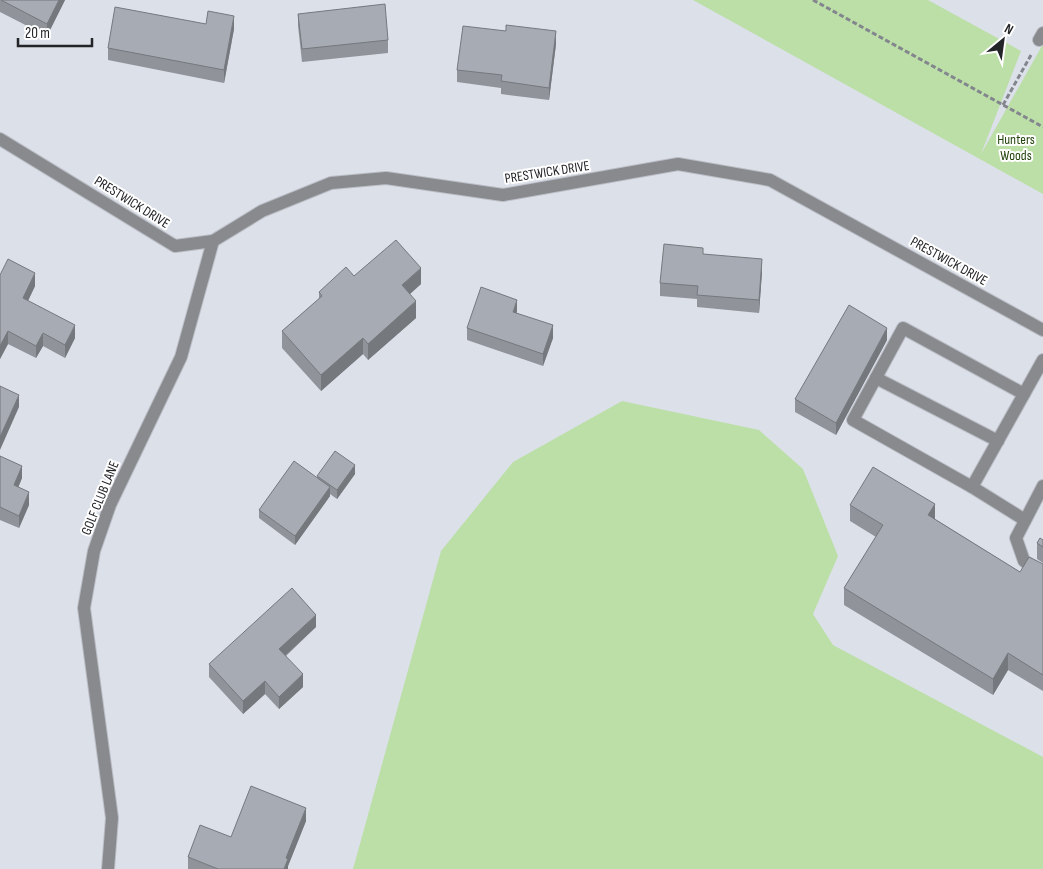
<svg xmlns="http://www.w3.org/2000/svg" width="1043" height="869" viewBox="0 0 1043 869" font-family="'Sofia Sans Condensed',sans-serif">
	<style>
		.green { fill: #bcdfa8 }
		.lines { fill: none; stroke-linecap: round; stroke-linejoin: round }
		.service-casing { stroke: #bbbec6; stroke-width: 14 }
		.minor-casing { stroke: #bbbec6; stroke-width: 14 }
		.path { stroke: #83868c; stroke-width: 3; stroke-dasharray: 5 2.5; stroke-linecap: butt }
		.service { stroke: #888a8d; stroke-width: 12 }
		.minor { stroke: #888a8d; stroke-width: 12 }
		.wall { fill: #90939a }
		.shaded-wall { fill: #75787d }
		.building { fill: #a7abb3; stroke: #75787d }
		.labels { text-anchor: middle; dominant-baseline: central; stroke-width: 4; stroke-linejoin: round; paint-order: stroke }
		.park-label { font-size: 14px; fill: #24430c; stroke: #fff }
		.street-label { font-size: 14px; fill: #232427; stroke: #fff }
	</style>
	<rect width="100%" height="100%" fill="#dce0e9"/>
	<!-- green -->
	<g class="green">
		<polygon points="693,0 928,0 1021,51 981,154 1043,44 1043,194"/>
		<polygon points="622,401 759,430 803,469 838,556 813,614 833,645 1043,757 1043,869 353,869 441,551 513,462"/>
	</g>
	<g class="lines">
		<defs>
			<g id="service">
				<polyline points="876,378 998,441"/>
				<polyline points="1043,486 1016,538 1024,561 1043,572"/>
				<polyline points="972,487 853,420 903,328 1024,394"/>
				<polyline points="1025,520 972,487 1043,360"/>
			</g>
			<g id="minor">
				<polyline points="1039,40 1043,33"/>
				<polyline points="0,139 175,246 213,241 262,211 331,183 386,178 503,195 678,164 770,180 1043,330"/>
				<polyline points="108,869 112,818 84,608 94,551 110,505 181,357 213,241"/>
			</g>
		</defs>
		<!-- service casing -->
		<use href="#service" class="service-casing"/>
		<!-- minor casing -->
		<use href="#minor" class="minor-casing"/>
		<!-- path -->
		<g class="path">
			<polyline points="813,0 1043,127"/>
			<polyline points="1003,105 1031,55"/>
		</g>
		<!-- service -->
		<use href="#service" class="service"/>
		<!-- minor -->
		<use href="#minor" class="minor"/>
	</g>
	<!-- wall -->
	<g class="wall">
		<polygon points="0,0 65,0 47,36 0,12"/>
		<polygon points="298,14 388,40 388,53 302,62 298,26"/>
		<polygon points="206,24 234,29 224,83 108,60 108,48"/>
		<polygon points="556,44 549,100 501,94 501,88 457,82 457,70"/>
		<polygon points="703,254 762,272 759,313 697,307 697,299 660,296 660,283"/>
		<polygon points="0,275 35,286 28,301 75,338 65,358 43,346 36,358 8,344 0,359"/>
		<polygon points="354,276 421,284 410,294 416,318 368,360 363,354 321,391 282,348 282,331 319,299 319,292"/>
		<polygon points="517,313 553,338 543,366 467,340 467,328"/>
		<polygon points="887,340 836,435 795,412 795,399"/>
		<polygon points="0,456 22,478 18,487 29,505 19,528 0,520"/>
		<polygon points="355,474 337,499 330,494 330,496 295,545 259,518 259,510 317,479 317,476"/>
		<polygon points="850,505 935,519 1020,572 1043,564 1043,691 1008,670 993,695 844,605 844,588 876,537 850,521"/>
		<polygon points="1043,540 1043,563 1037,559 1037,543"/>
		<polygon points="316,627 286,656 303,687 279,709 265,694 243,714 209,677 209,664"/>
		<polygon points="306,821 288,866 288,869 188,869 188,857 231,837"/>
	</g>
	<!-- shaded-wall -->
	<g class="shaded-wall">
		<polygon points="59,0 65,0 47,36 47,24"/>
		<polygon points="234,16 234,29 224,83 224,70"/>
		<polygon points="556,31 556,44 549,100 549,88"/>
		<polygon points="762,259 762,272 759,313 759,300"/>
		<polygon points="421,268 421,284 402,301 402,285"/>
		<polygon points="35,273 35,286 23,311 23,298"/>
		<polygon points="517,300 517,312 513,325 513,312"/>
		<polygon points="416,301 416,318 368,360 368,344"/>
		<polygon points="75,325 75,338 65,358 65,345"/>
		<polygon points="553,325 553,338 543,366 543,354"/>
		<polygon points="887,328 887,340 836,435 836,423"/>
		<polygon points="8,331 8,344 0,359 0,346"/>
		<polygon points="43,333 43,346 36,358 36,346"/>
		<polygon points="363,338 363,354 321,391 321,375"/>
		<polygon points="19,395 19,407 0,450 0,437"/>
		<polygon points="355,465 355,474 337,499 337,490"/>
		<polygon points="22,466 22,478 14,498 14,485"/>
		<polygon points="330,487 330,496 295,545 295,536"/>
		<polygon points="29,492 29,505 19,528 19,516"/>
		<polygon points="935,504 935,520 928,515"/>
		<polygon points="316,615 316,627 279,661 279,649"/>
		<polygon points="1008,653 1008,670 993,695 993,679"/>
		<polygon points="303,674 303,687 279,709 279,697"/>
		<polygon points="265,681 265,694 243,714 243,701"/>
		<polygon points="306,808 306,821 288,866 288,869 284,869 286,858"/>
	</g>
	<!-- building -->
	<g class="building">
		<polygon points="1,0 59,0 47,24"/>
		<polygon points="385,4 388,40 302,49 298,14"/>
		<polygon points="115,7 206,24 208,11 234,16 224,70 108,48"/>
		<polygon points="506,25 556,31 549,88 501,81 502,75 457,70 463,26 506,31"/>
		<polygon points="396,240 421,268 402,285 416,301 368,344 363,338 321,375 282,331 322,296 319,292 346,267 354,276"/>
		<polygon points="664,244 703,248 703,254 762,259 759,300 697,295 698,286 660,283"/>
		<polygon points="8,259 35,273 23,298 75,325 65,345 43,333 36,346 8,331 0,346 0,275"/>
		<polygon points="481,287 517,300 513,312 553,325 543,354 467,328"/>
		<polygon points="849,305 887,328 836,423 795,399"/>
		<polygon points="0,386 19,395 0,437"/>
		<polygon points="335,451 355,465 337,490 317,476"/>
		<polygon points="0,456 22,466 14,485 29,492 19,516 0,507"/>
		<polygon points="294,461 330,487 295,536 259,510"/>
		<polygon points="873,467 935,504 928,515 1020,572 1029,557 1043,564 1043,675 1008,653 993,679 844,588 883,525 850,505"/>
		<polygon points="1040,538 1043,540 1043,547 1037,543"/>
		<polygon points="292,588 316,615 279,649 303,674 279,697 265,681 243,701 209,664"/>
		<polygon points="251,786 306,808 286,858 288,859 284,869 218,869 188,857 200,825 231,837"/>
	</g>
	<g class="labels">
		<!-- park labels -->
		<g class="park-label">
			<text x="1016" y="139">Hunters<tspan x="1016" dy="16">Woods</tspan></text>
		</g>
		<!-- street labels -->
		<g class="street-label">
			<text transform="translate(547 172) rotate(-9)">PRESTWICK DRIVE</text>
			<text transform="translate(132 202) rotate(32)">PRESTWICK DRIVE</text>
			<text transform="translate(949 261) rotate(29)">PRESTWICK DRIVE</text>
			<text transform="translate(100 498) rotate(-68)">GOLF CLUB LANE</text>
		</g>
	</g>
	<!-- north arrow -->
	<g transform="translate(1003 40) rotate(29)" stroke="#ffffff" stroke-width="4" paint-order="stroke">
	<path d="M0-4L9 19L0 12L-9 19Z" fill="#232427"/>
	<text y="-8" font-size="14" font-weight="bold" text-anchor="middle" fill="#232427">N</text>
	</g>
	<!-- scale -->
	<path d="M18 38v8h74v-8" fill="none" stroke="#232427" stroke-width="2.5"/>
	<text x="25" y="38" font-size="15" fill="#232427" stroke="#ffffff" stroke-width="4" paint-order="stroke">20 m</text>
</svg>
